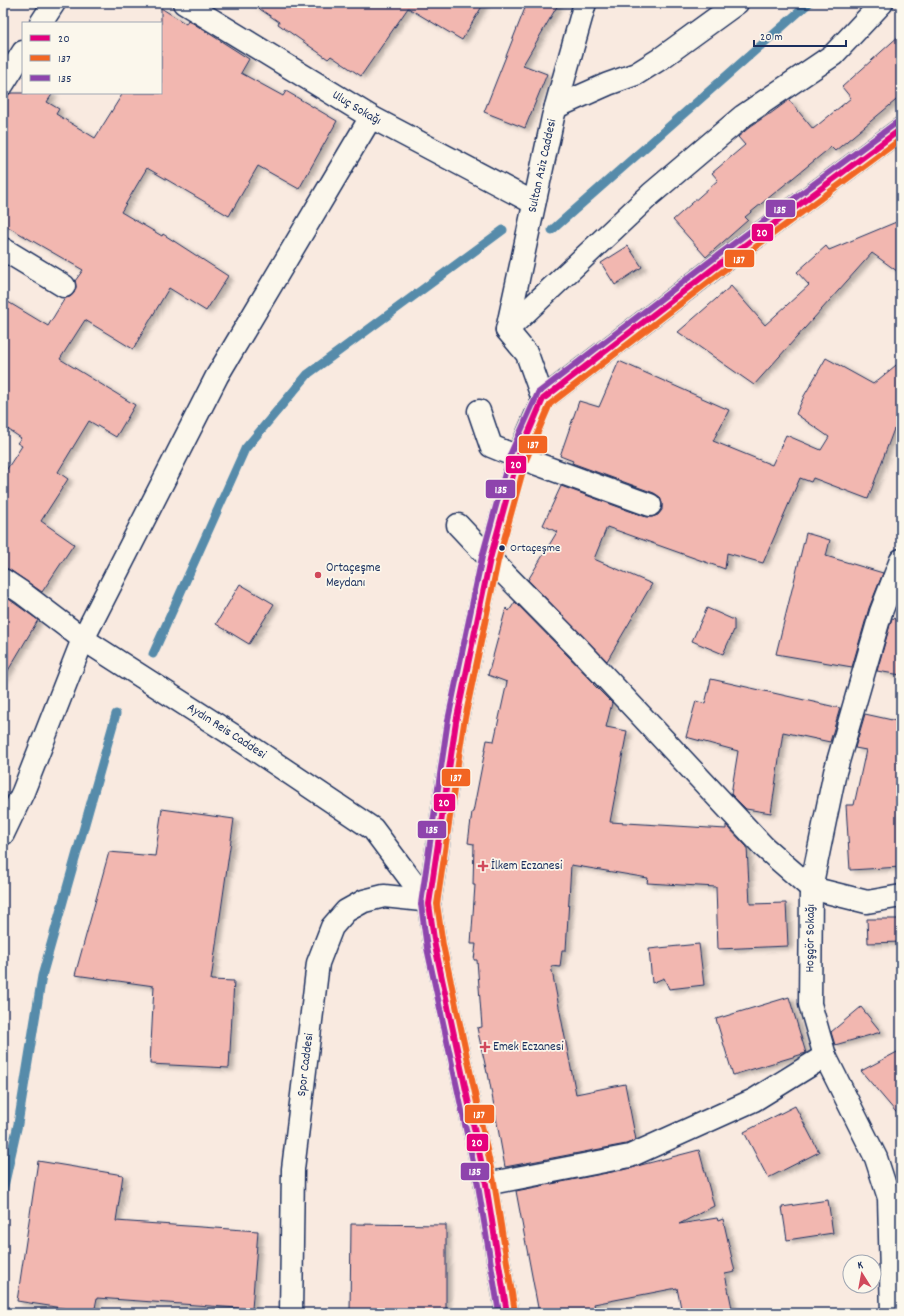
<svg xmlns="http://www.w3.org/2000/svg" width="904" height="1316" viewBox="0 0 904 1316" font-family="Dekko,sans-serif">
	<style>
		.lines { fill: none; stroke-linecap: round; stroke-linejoin: round }
		.stream { stroke: #568baa; stroke-width: 9 }
		.building { fill: #f2b7b0; stroke: #1b2f5e; filter: url(#shadow) }
		.minor-casing { stroke: #1b2f5e; stroke-width: 25 }
		.tertiary-casing { stroke: #1b2f5e; stroke-width: 25 }
		.primary-casing { stroke: #1b2f5e; stroke-width: 25 }
		.minor { stroke: #fbf7ec; stroke-width: 22 }
		.tertiary { stroke: #fbf7ec; stroke-width: 22 }
		.primary { stroke: #fddf80; stroke-width: 22 }
		.bus-1-casing { stroke: #fbf7ec; stroke-width: 9 }
		.bus-2-casing { stroke: #fbf7ec; stroke-width: 9 }
		.bus-3-casing { stroke: #fbf7ec; stroke-width: 9 }
		.bus-1 { stroke: #e5007d; stroke-width: 6 }
		.bus-2 { stroke: #f26522; stroke-width: 6 }
		.bus-3 { stroke: #8e44ad; stroke-width: 6 }
		.bus-dot { fill: #1b2f5e; stroke: #fbf7ec; stroke-width: 1.5 }
		.poi-dot { fill: #d1495b; stroke: #fbf7ec; stroke-width: 1.5 }
		.labels { text-anchor: middle; dominant-baseline: central; stroke-width: 3.5; stroke-linejoin: round; paint-order: stroke }
		.bus-label { font-size: 12px; fill: #1b2f5e; stroke: #fbf7ec; text-anchor: start }
		.street-label { font-size: 13px; fill: #1b2f5e; stroke: #fbf7ec }
		.poi-label { font-size: 13px; fill: #1b2f5e; stroke: #fbf7ec; text-anchor: start }
		.line-badge { stroke: #fbf7ec; stroke-width: 1.5 }
		.badge-label { font-size: 11px; text-anchor: middle; font-weight: bold; fill: #fff }
	</style>
	<defs>
		<filter id="shadow"><feDropShadow dx="4.5" dy="2.5" stdDeviation="2" flood-color="#0004"/></filter>
	</defs>
	<rect width="100%" height="100%" fill="#f9eae0"/>
	<filter id="ink" filterUnits="userSpaceOnUse"><feTurbulence type="fractalNoise" baseFrequency=".025" numOctaves="2"/><feDisplacementMap in="SourceGraphic" scale="8" xChannelSelector="R" yChannelSelector="G"/><feConvolveMatrix kernelMatrix="1 2 1 2 8 2 1 2 1" color-interpolation-filters="sRGB"/></filter>
	<g filter="url(#ink)">
		<g class="lines">
			<!-- stream -->
			<g class="stream">
				<polyline points="552,230 809,3"/>
				<polyline points="153,654 245,449 308,374 503,230"/>
				<polyline points="3,1191 18,1124 42,976 116,714"/>
			</g>
		</g>
		<!-- building -->
		<g class="building">
			<polygon points="251,3 484,3 462,40 408,8 361,76 331,56 328,59 278,24 279,22"/>
			<polygon points="527,3 559,3 523,65 547,74 525,128 484,112"/>
			<polygon points="161,8 186,24 188,20 249,59 241,73 283,96 286,91 337,121 299,189 258,166 229,216 147,168 121,212 162,236 163,234 228,276 206,311 169,288 133,349 85,320 60,359 135,405 116,437 89,421 58,472 68,479 41,521 74,544 42,592 10,570 3,568 3,475 22,446 17,443 21,438 3,426 3,299 48,326 65,298 70,297 74,293 76,287 75,281 83,270 3,224 3,96 8,95 11,93 53,93 47,102 59,109 56,114 95,138 123,93 161,93"/>
			<polygon points="901,34 901,96 835,151 831,147 745,217 748,220 706,257 673,220 718,180 712,173 745,145 738,137 751,126 769,114 770,114 789,100 813,129 851,98 842,87"/>
			<polygon points="901,220 901,274 872,253 754,385 678,332 731,286 765,325 809,285 797,272 826,246 829,250"/>
			<polygon points="628,246 642,267 615,285 601,263"/>
			<polygon points="826,358 873,384 901,361 901,434 894,429 868,499 813,478 811,482 800,478 763,563 727,553 725,569 607,527 594,559 652,584 607,661 528,580 557,532 543,525 561,486 646,517 652,517 658,515 662,510 662,503 660,497 654,493 572,463 573,461 560,456 579,401 599,407 619,361 729,410 713,441 772,465 786,435 821,450 829,437 796,414 804,396"/>
			<polygon points="806,533 830,540 826,556 883,573 869,608 852,667 776,654"/>
			<polygon points="240,584 274,604 249,644 216,624"/>
			<polygon points="3,595 38,620 3,679"/>
			<polygon points="515,602 568,656 594,683 593,684 612,703 606,727 627,731 610,822 726,829 726,825 747,847 750,904 786,903 788,946 718,949 716,887 647,883 648,878 571,865 566,950 562,950 560,967 551,966 576,1094 625,1084 636,1140 626,1144 505,1167 488,1073 487,1073 477,1028 482,1027 477,960 474,960 476,944 471,944 475,885 473,885 474,844 468,843 472,812 473,812 487,740 494,741 507,682 488,675 506,608 509,611"/>
			<polygon points="707,608 734,620 734,630 723,654 692,641"/>
			<polygon points="892,618 901,620 901,675 877,671"/>
			<polygon points="711,679 840,708 830,742 783,732 771,813 746,809 731,794 738,751 686,737 696,701 705,704"/>
			<polygon points="865,714 901,722 901,867 850,870 846,805 854,805 866,750 855,748"/>
			<polygon points="162,809 234,819 211,980 234,981 229,1068 150,1064 154,986 75,975 109,852 155,856"/>
			<polygon points="867,919 901,919 901,942 868,943"/>
			<polygon points="699,944 704,985 669,989 664,978 652,983 649,949"/>
			<polygon points="789,997 806,1053 733,1075 716,1019"/>
			<polygon points="861,1007 881,1032 835,1045 831,1032"/>
			<polygon points="901,1050 901,1118 861,1071"/>
			<polygon points="795,1106 819,1152 768,1178 744,1132"/>
			<polygon points="699,1150 714,1206 679,1224 717,1218 718,1221 723,1219 735,1272 725,1274 733,1313 682,1313 677,1288 594,1304 596,1313 539,1313 516,1191 632,1168 641,1165"/>
			<polygon points="38,1161 123,1175 116,1221 258,1231 252,1309 97,1298 94,1313 17,1301"/>
			<polygon points="828,1200 833,1233 787,1240 782,1207"/>
			<polygon points="351,1224 446,1225 446,1313 350,1313"/>
		</g>
		<g class="lines">
			<defs>
				<g id="minor">
					<path id="s1" d="M184 3 371 117 534 203"/>
					<polyline points="41,23 54,3"/>
					<polyline points="3,84 23,52"/>
					<polyline points="556,107 608,84 636,74 660,59 737,3"/>
					<polyline points="3,249 64,286"/>
					<polyline points="507,330 651,194 743,116 833,55 882,3"/>
					<polyline points="479,411 491,446 518,457 650,505"/>
					<polyline points="458,525 490,559 577,647 764,847 811,888 867,902 901,896"/>
					<polyline points="3,834 23,792 83,639 217,376 371,117"/>
					<polyline points="486,1184 630,1156 754,1100 825,1056"/>
					<path id="s2" d="M892 1313 889 1198 876 1158 825 1056 810 1004 811 888 835 772 881 612 901 560"/>
				</g>
				<g id="tertiary">
					<path id="s3" d="M543 399 527 354 507 330 553 117 585 3"/>
					<path id="s4" d="M3 580 21 592 83 639 242 741 373 829 429 904"/>
					<path id="s5" d="M291 1313 293 1169 318 963 332 927 346 911 364 901 384 896 422 900 429 904"/>
				</g>
				<polyline id="primary" points="507,1313 486,1184 435,946 429,904 456,722 490,559 518,457 543,399 718,265 901,129"/>
			</defs>
			<!-- minor casing -->
			<use href="#minor" class="minor-casing"/>
			<!-- tertiary casing -->
			<use href="#tertiary" class="tertiary-casing"/>
			<!-- primary casing -->
			<use href="#primary" class="primary-casing"/>
			<!-- minor -->
			<use href="#minor" class="minor"/>
			<!-- tertiary -->
			<use href="#tertiary" class="tertiary"/>
			<!-- primary -->
			<use href="#primary" class="primary"/>
			<defs>
				<polyline id="bus-1" points="507,1313 486,1184 435,946 429,904 456,722 490,559 518,457 543,399 718,265 901,129"/>
				<polyline id="bus-2" points="515,1312 494,1182 443,945 437,904 464,723 498,561 526,460 550,404 723,271 901,139"/>
				<polyline id="bus-3" points="499,1313 478,1185 427,948 421,904 448,720 482,557 510,455 538,393 713,259 896,123"/>
			</defs>
			<!-- bus-1 casing -->
			<use href="#bus-1" class="bus-1-casing"/>
			<!-- bus-2 casing -->
			<use href="#bus-2" class="bus-2-casing"/>
			<!-- bus-3 casing -->
			<use href="#bus-3" class="bus-3-casing"/>
			<!-- bus-1 -->
			<use href="#bus-1" class="bus-1"/>
			<!-- bus-2 -->
			<use href="#bus-2" class="bus-2"/>
			<!-- bus-3 -->
			<use href="#bus-3" class="bus-3"/>
		</g>
	</g>
	<!-- markers -->
	<circle class="bus-dot" cx="502" cy="548" r="3.5"/>
	<g class="poi-dot">
		<circle cx="318" cy="575" r="4"/>
		<path d="M481 860h4v4h4v4h-4v4h-4v-4h-4v-4h4z"/>
		<path d="M483 1041h4v4h4v4h-4v4h-4v-4h-4v-4h4z"/>
	</g>
	<g class="labels">
		<!-- bus labels -->
		<g class="bus-label">
			<text x="510" y="548">Ortaçeşme</text>
		</g>
		<!-- street labels -->
		<g class="street-label">
			<text stroke="none"><textPath href="#s1" startOffset="202">Uluç Sokağı</textPath></text>
			<text stroke="none"><textPath href="#s3" startOffset="247">Sultan Aziz Caddesi</textPath></text>
			<text stroke="none"><textPath href="#s4" startOffset="270">Aydın Reis Caddesi</textPath></text>
			<text stroke="none"><textPath href="#s2" startOffset="391">Hoşgör Sokağı</textPath></text>
			<text stroke="none"><textPath href="#s5" startOffset="249">Spor Caddesi</textPath></text>
		</g>
		<!-- poi labels -->
		<g class="poi-label">
			<text x="326" y="568">Ortaçeşme<tspan x="326" dy="15">Meydanı</tspan></text>
			<text x="491" y="866">İlkem Eczanesi</text>
			<text x="493" y="1047">Emek Eczanesi</text>
		</g>
	</g>
	<g class="line-badge">
		<rect x="765" y="199" width="31" height="19" rx="4" fill="#8e44ad"/>
		<rect x="751" y="223" width="23" height="19" rx="4" fill="#e5007d"/>
		<rect x="724" y="249" width="31" height="19" rx="4" fill="#f26522"/>
		<rect x="518" y="435" width="30" height="19" rx="4" fill="#f26522"/>
		<rect x="505" y="455" width="22" height="19" rx="4" fill="#e5007d"/>
		<rect x="485" y="479" width="31" height="20" rx="4" fill="#8e44ad"/>
		<rect x="441" y="768" width="30" height="19" rx="4" fill="#f26522"/>
		<rect x="433" y="793" width="23" height="19" rx="4" fill="#e5007d"/>
		<rect x="417" y="820" width="30" height="19" rx="4" fill="#8e44ad"/>
		<rect x="464" y="1104" width="31" height="20" rx="4" fill="#f26522"/>
		<rect x="466" y="1133" width="23" height="19" rx="4" fill="#e5007d"/>
		<rect x="460" y="1162" width="30" height="19" rx="4" fill="#8e44ad"/>
	</g>
	<g class="badge-label">
		<text x="780" y="213">135</text>
		<text x="762" y="236">20</text>
		<text x="739" y="263">137</text>
		<text x="533" y="448">137</text>
		<text x="516" y="468">20</text>
		<text x="501" y="493">135</text>
		<text x="456" y="781">137</text>
		<text x="444" y="806">20</text>
		<text x="432" y="833">135</text>
		<text x="479" y="1118">137</text>
		<text x="477" y="1146">20</text>
		<text x="475" y="1175">135</text>
	</g>
	<!-- margin -->
	<rect width="904" height="1316" fill="none" stroke="#fbf7ec" stroke-width="16"/>
	<rect x="8" y="8" width="888" height="1300" fill="none" stroke="#1b2f5e" stroke-width="1.5" filter="url(#ink)"/>
	<!-- legend -->
	<rect x="22" y="22" width="140" height="72" fill="#fbf7ec" stroke="#a1a7b3"/>
	<rect x="30" y="35" width="20" height="6" fill="#e5007d" stroke="#a1a7b3"/>
	<text x="58" y="42" font-size="12" fill="#1b2f5e">20</text>
	<rect x="30" y="55" width="20" height="6" fill="#f26522" stroke="#a1a7b3"/>
	<text x="58" y="62" font-size="12" fill="#1b2f5e">137</text>
	<rect x="30" y="75" width="20" height="6" fill="#8e44ad" stroke="#a1a7b3"/>
	<text x="58" y="82" font-size="12" fill="#1b2f5e">135</text>
	<!-- north arrow -->
	<g transform="translate(862 1274) rotate(349)"><circle r="19" fill="#fbf7ec" stroke="#a1a7b3"/>
	<path d="M0-3L7 15L0 10L-7 15Z" fill="#d1495b"/>
	<text y="-6" font-size="11" font-weight="bold" text-anchor="middle" fill="#1b2f5e">K</text>
	</g>
	<!-- scale -->
	<path d="M754 40v6h92v-6" fill="none" stroke="#1b2f5e" stroke-width="2"/>
	<text x="760" y="40" font-size="12" fill="#1b2f5e" stroke="#fbf7ec" stroke-width="3" paint-order="stroke">20 m</text>
</svg>
